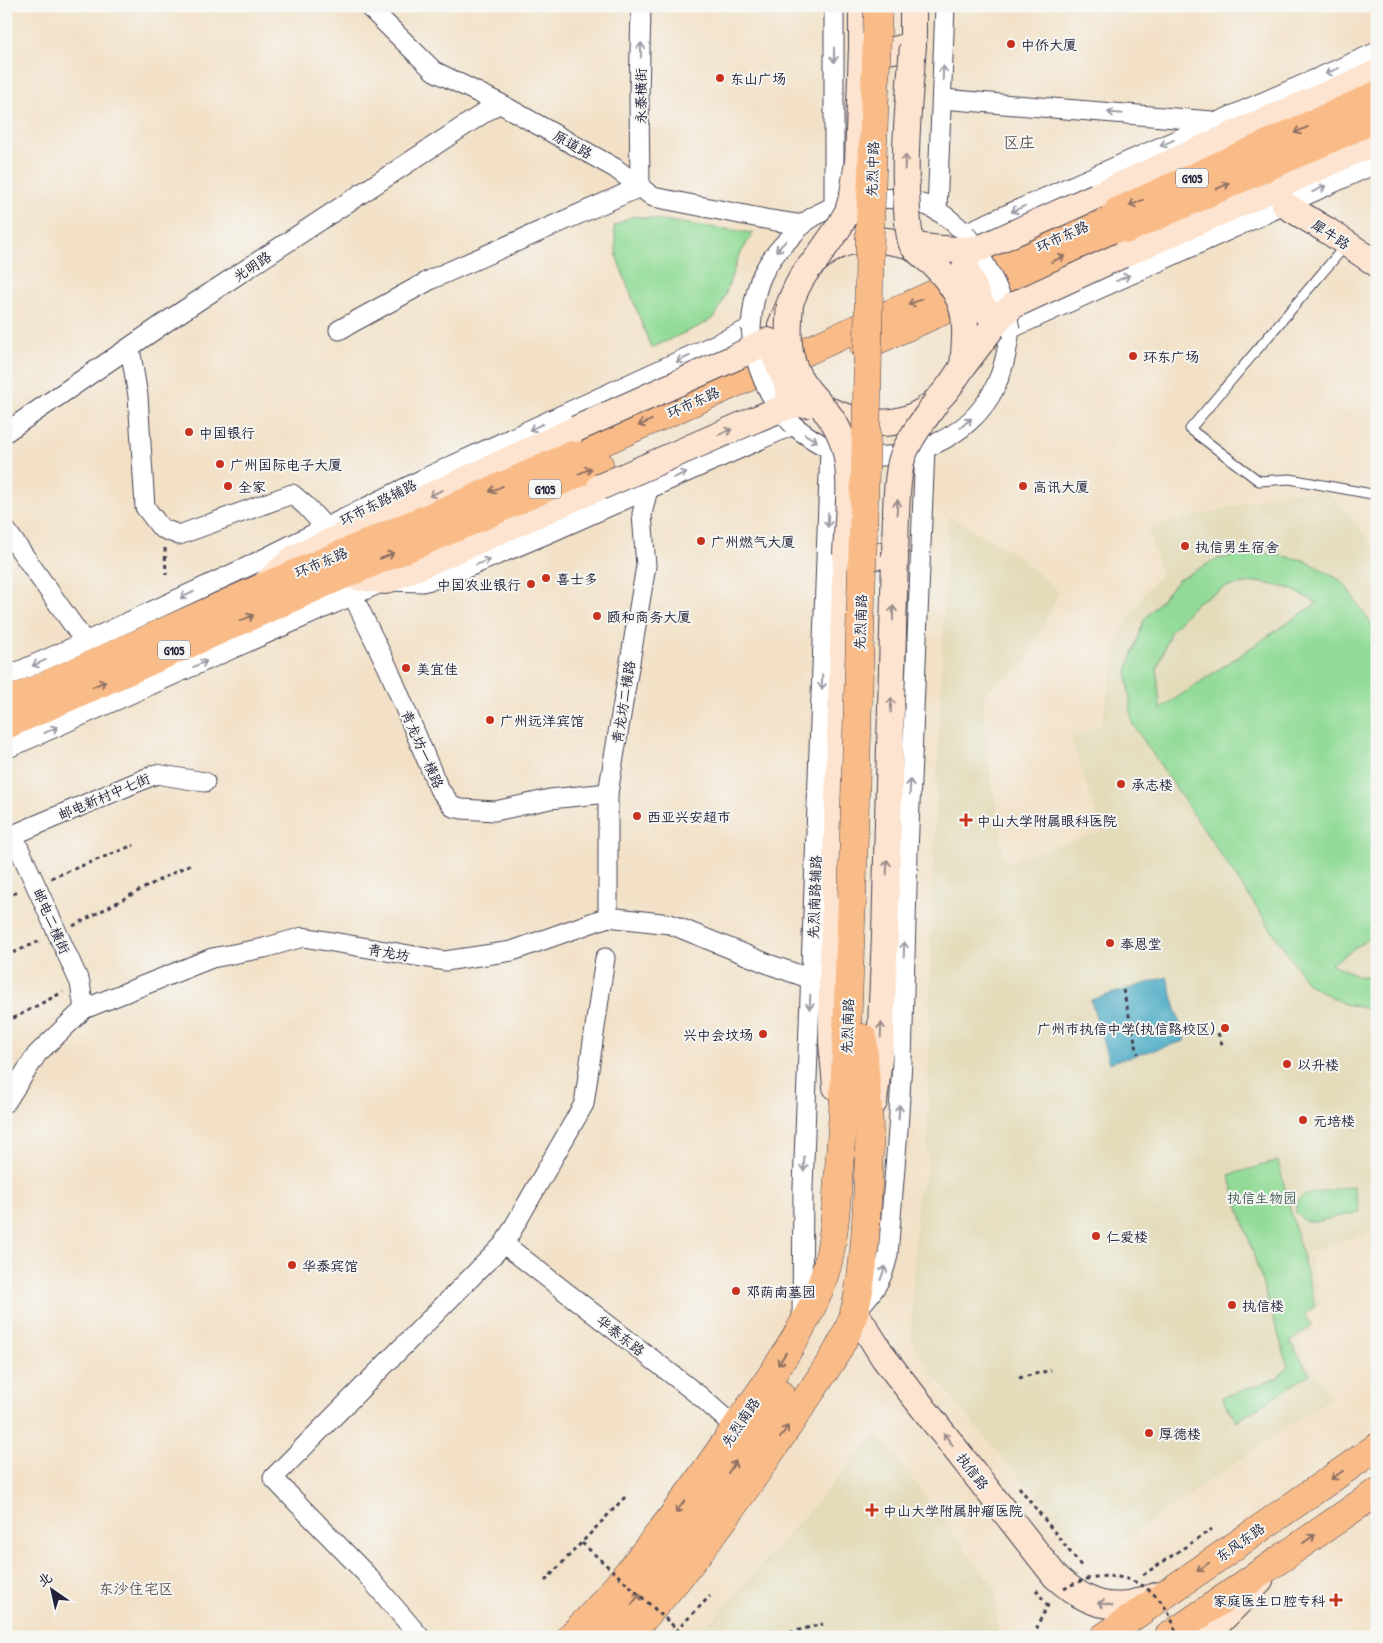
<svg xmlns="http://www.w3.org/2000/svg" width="1383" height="1643" viewBox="0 0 1383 1643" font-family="'Patrick Hand','LXGW WenKai TC',sans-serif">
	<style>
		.built { fill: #e3dbba }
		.green { fill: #91db97; stroke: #5a7e69; fill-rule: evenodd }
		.water { fill: #43a7c3; stroke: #32647f }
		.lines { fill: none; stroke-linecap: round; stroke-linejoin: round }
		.lane-casing { stroke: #413f50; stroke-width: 11 }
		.street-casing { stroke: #413f50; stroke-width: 21 }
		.secondary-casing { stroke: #413f50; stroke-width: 28 }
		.primary-casing { stroke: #413f50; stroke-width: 29 }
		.highway-casing { stroke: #413f50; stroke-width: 29 }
		.path { stroke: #413f50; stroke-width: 3; stroke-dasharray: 4 4; stroke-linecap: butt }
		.lane { stroke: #fff; stroke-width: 9 }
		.street { stroke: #fff; stroke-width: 19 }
		.secondary { stroke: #fde4d0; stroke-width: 26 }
		.primary { stroke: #f9bc89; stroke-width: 28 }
		.highway { stroke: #f9bc89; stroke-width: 28 }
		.street-bridge-casing { stroke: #413f50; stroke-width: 21; stroke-linecap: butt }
		.secondary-bridge-casing { stroke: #413f50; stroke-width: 28; stroke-linecap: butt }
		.primary-bridge-casing { stroke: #413f50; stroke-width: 29; stroke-linecap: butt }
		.path-bridge { stroke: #413f50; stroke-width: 3; stroke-dasharray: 4 4; stroke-linecap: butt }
		.street-bridge { stroke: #fff; stroke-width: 19 }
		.secondary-bridge { stroke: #fde4d0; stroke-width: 26 }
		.primary-bridge { stroke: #f9bc89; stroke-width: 28 }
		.oneway { stroke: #9c9ca7 }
		.oneway2 { stroke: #8e6f62 }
		.oneway3 { stroke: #9a8d8d }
		.poi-dot { fill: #c8321e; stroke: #f6f6f2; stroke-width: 2 }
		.labels { text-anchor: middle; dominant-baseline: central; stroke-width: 4; stroke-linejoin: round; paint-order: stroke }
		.shield { fill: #f6f6f2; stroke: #626272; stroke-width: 1 }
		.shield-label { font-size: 12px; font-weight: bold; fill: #22223b }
		.poi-label { font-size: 14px; fill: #22223b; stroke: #f6f6f2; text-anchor: start }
		.street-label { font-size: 14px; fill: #22223b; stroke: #f6f6f2 }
		.park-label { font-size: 14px; fill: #435a57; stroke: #f6f6f2 }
		.neighbourhood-label { font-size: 15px; fill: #5d5151; stroke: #f6f6f2 }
		.quarter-label { font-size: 16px; fill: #5d5151; stroke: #f6f6f2 }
	</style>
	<rect width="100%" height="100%" fill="#f6f6f2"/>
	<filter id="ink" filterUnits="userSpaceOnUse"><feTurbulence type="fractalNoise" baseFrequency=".02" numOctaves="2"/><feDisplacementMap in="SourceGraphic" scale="10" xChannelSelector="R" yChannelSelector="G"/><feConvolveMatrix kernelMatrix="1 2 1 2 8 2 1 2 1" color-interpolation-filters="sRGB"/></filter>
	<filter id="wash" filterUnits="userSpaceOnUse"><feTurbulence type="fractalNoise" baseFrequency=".0096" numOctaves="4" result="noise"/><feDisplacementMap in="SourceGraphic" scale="20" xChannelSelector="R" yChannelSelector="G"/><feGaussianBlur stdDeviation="1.12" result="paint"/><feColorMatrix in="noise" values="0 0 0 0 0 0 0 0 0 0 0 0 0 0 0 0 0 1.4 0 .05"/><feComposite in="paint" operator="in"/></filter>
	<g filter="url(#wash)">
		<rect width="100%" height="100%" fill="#f2e1c7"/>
		<!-- built -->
		<g class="built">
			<polygon points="1288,492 1328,492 1348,513 1377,551 1377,1152 1373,1164 1377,1176 1377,1230 1308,1252 1321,1304 1309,1315 1315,1329 1297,1344 1331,1397 1112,1548 1081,1547 977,1428 921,1358 911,1337 917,1197 927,1172 932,894 948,516 1017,555 1059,592 1023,669 1002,678 983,697 991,779 1005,862 1102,832 1071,737 1101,726 1119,637 1144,593 1161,575 1148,528"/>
			<polygon points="877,1433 995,1588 998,1637 693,1637 719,1613"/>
		</g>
		<!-- green -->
		<g class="green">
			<polygon points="633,216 753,233 738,258 723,301 715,317 702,325 651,348 617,258 614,226"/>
			<path d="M1260 552 1304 560 1342 581 1377 632V933L1331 964 1359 976 1377 978V1010L1344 1004 1308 984 1132 723 1127 671 1144 620 1178 580 1217 559ZM1257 582 1289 588 1317 603 1160 709 1157 670 1170 632 1197 602 1226 587Z"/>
			<polygon points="1278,1161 1315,1305 1305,1314 1311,1326 1290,1342 1310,1374 1237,1421 1221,1398 1278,1378 1288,1366 1229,1175"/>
			<polygon points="1353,1186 1360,1212 1319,1221 1304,1221 1296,1213 1296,1202 1303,1196 1312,1193"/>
		</g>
		<!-- water -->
		<polygon class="water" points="1167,977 1185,1041 1109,1063 1091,1000"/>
	</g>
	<g filter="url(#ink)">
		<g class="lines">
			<defs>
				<polyline id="lane" points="1345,246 1190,429 1259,481 1290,479 1377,495"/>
				<g id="street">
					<polyline points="368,6 434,71 499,103 615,168 653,197 770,220 803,225"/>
					<polyline points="942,99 1212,121"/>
					<polyline points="640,187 639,97 641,6"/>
					<polyline points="834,207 834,6"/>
					<polyline points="937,211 945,6"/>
					<polyline points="339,330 432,279 640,187"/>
					<polyline points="130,348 138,396 145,507 161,528 179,535 292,494 306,506 326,528 317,537"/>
					<polyline points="6,432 172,318 499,103"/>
					<polyline points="6,530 85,642"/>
					<polyline points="353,596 388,668 439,789 453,807 462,809 495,811 550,799 608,793"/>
					<path d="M6 677 85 642 247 567 425 478 751 328C752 312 754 296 760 280 767 263 778 249 791 237 796 231 801 225 807 221 841 197 890 192 928 206 942 212 954 223 965 233L1377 52"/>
					<path d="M6 749 385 581 422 582 447 576 549 533 793 425C804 434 815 442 829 448 834 450 841 451 847 453 904 466 971 440 996 385 1005 366 1007 350 1010 329L1377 163"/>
					<polyline points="13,835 80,983 84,1009"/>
					<polyline points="6,838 156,774 205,782"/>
					<polyline points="608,917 608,793 646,566 642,514 648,489"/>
					<polyline points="6,1102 37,1054 84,1009 212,958 264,948 303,937 445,961 512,951 608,917 670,924 771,965 811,979"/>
					<polyline points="504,1244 701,1397 736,1428"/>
					<path d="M856 1311C873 1292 883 1280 888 1255L898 1130 902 1061 908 852 925 449"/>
					<polyline points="802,1319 803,1188 830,449"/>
					<polyline points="420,1637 366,1574 273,1478 504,1244 584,1104 605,958"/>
				</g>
				<g id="secondary">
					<path d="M862 6V47C878 55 896 50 913 45V6"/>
					<polyline points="1096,196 1241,131 1377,73"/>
					<polyline points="1285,205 1328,231 1377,264"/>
					<polyline points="1122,255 1243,202 1377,141"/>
					<path d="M781 325C789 308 794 288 805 273 811 264 818 258 827 252 854 234 883 239 913 246"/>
					<path d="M826 409C863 426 904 432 937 400 948 391 955 378 963 366"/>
					<polyline points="343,575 385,581 600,487"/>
					<polyline points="265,584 294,558 576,429"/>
					<polyline points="836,1087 832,1042 832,985 846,555 895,556 885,935 880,1049 874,1102"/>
					<path d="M855 1312 884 1358 1055 1576C1074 1593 1097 1609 1125 1605 1136 1603 1148 1598 1159 1595"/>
					<polyline points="1204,1637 1260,1581"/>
				</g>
				<g id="primary">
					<path d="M570 1637C590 1619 608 1597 625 1576 667 1526 702 1477 738 1424 771 1376 815 1318 828 1262 836 1227 837 1191 840 1155 847 1070 848 985 852 900"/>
					<polyline points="606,1637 671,1556 760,1427 780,1394"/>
					<path d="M626 1637C693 1568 747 1488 800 1408 818 1380 848 1342 855 1309 865 1268 866 1224 868 1182 868 1164 870 1146 869 1129 868 1098 864 1068 863 1038"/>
				</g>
				<g id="highway">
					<polyline points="864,346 1377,118"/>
					<polyline points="6,703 259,589 473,499 738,382 1377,95"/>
					<polyline points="6,725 343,575 483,516 599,464"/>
					<polyline points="571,1637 579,1628"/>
					<polyline points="1104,1637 1377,1447"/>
					<polyline points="1168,1637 1377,1492"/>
				</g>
			</defs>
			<!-- lane casing -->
			<use href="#lane" class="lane-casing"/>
			<!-- street casing -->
			<use href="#street" class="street-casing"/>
			<!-- secondary casing -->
			<use href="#secondary" class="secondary-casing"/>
			<!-- primary casing -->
			<use href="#primary" class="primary-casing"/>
			<!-- highway casing -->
			<use href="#highway" class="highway-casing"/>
			<!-- path -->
			<g class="path">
				<polyline points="165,548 166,575"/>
				<polyline points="51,878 134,845"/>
				<polyline points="6,897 20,891"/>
				<path d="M73 926C113 905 152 883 193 863"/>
				<polyline points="6,956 42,940"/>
				<polyline points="1123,990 1138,1054"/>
				<polyline points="6,1022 63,992"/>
				<polyline points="1218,1033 1223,1047"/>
				<polyline points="1019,1378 1051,1370"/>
				<polyline points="1019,1487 1082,1567"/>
				<polyline points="1143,1575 1212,1529"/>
				<polyline points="545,1581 626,1496"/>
				<polyline points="1036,1590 1048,1606"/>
				<polyline points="670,1637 710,1596"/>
				<polyline points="783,1637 791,1632 823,1624"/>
				<polyline points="1035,1637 1038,1624 1048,1605"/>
			</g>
			<!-- lane -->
			<use href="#lane" class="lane"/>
			<!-- street -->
			<use href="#street" class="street"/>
			<!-- secondary -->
			<use href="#secondary" class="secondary"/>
			<!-- primary -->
			<use href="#primary" class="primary"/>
			<!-- highway -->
			<use href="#highway" class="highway"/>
			<defs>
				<g id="street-bridge">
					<path d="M965 233C984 260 1005 296 1010 329"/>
					<path d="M751 328C754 367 767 396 793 425"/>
				</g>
				<g id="secondary-bridge">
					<path d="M913 45C909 100 903 155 907 210 908 221 908 233 912 244 915 251 928 259 934 265 969 300 967 320 963 366"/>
					<path d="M913 246C936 248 960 253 983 247L1096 196"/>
					<polyline points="971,250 967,259 965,268 982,306 988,313 1001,316"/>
					<polyline points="815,261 839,227 848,211 853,194 858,161 862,47"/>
					<path d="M790 305C787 339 786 367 811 394 826 411 837 422 844 445 854 479 847 520 846 555"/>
					<polyline points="963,366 1001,316 1014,305 1122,255"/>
					<polyline points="576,429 736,357 768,341 787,384 791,405"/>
					<polyline points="600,487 756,419 791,405 808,404"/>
					<path d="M895 556C896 526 895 490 901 462 907 440 925 419 937 401"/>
				</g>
				<polyline id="primary-bridge" points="852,900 867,402 870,227 878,6"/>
			</defs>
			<!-- street-bridge casing -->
			<use href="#street-bridge" class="street-bridge-casing"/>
			<!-- secondary-bridge casing -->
			<use href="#secondary-bridge" class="secondary-bridge-casing"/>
			<!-- primary-bridge casing -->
			<use href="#primary-bridge" class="primary-bridge-casing"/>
			<!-- path-bridge -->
			<g class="path-bridge">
				<polyline points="582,1543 678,1630"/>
				<path d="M1064 1589C1111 1560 1166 1582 1177 1637"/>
			</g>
			<!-- street-bridge -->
			<use href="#street-bridge" class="street-bridge"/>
			<!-- secondary-bridge -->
			<use href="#secondary-bridge" class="secondary-bridge"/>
			<!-- primary-bridge -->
			<use href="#primary-bridge" class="primary-bridge"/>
		</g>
		<!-- one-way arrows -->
		<defs><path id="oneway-shaft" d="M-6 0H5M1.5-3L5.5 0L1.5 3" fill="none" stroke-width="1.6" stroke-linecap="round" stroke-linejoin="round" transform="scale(1.25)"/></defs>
		<g class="oneway">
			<use href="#oneway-shaft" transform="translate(641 50) rotate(-89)"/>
			<use href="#oneway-shaft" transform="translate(834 55) rotate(90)"/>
			<use href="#oneway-shaft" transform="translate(1332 71) rotate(157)"/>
			<use href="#oneway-shaft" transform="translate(943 73) rotate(-88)"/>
			<use href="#oneway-shaft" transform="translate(1115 113) rotate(-175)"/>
			<use href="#oneway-shaft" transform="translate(1167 143) rotate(156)"/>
			<use href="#oneway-shaft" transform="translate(1319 189) rotate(-24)"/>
			<use href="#oneway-shaft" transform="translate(1018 209) rotate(156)"/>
			<use href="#oneway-shaft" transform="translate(781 246) rotate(134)"/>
			<use href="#oneway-shaft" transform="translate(1123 278) rotate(-24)"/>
			<use href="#oneway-shaft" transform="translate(683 359) rotate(155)"/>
			<use href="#oneway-shaft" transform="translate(966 423) rotate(-42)"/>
			<use href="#oneway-shaft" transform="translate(536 427) rotate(155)"/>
			<use href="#oneway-shaft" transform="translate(811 438) rotate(31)"/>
			<use href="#oneway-shaft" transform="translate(680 475) rotate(-24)"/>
			<use href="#oneway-shaft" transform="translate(828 520) rotate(92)"/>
			<use href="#oneway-shaft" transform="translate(483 562) rotate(-23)"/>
			<use href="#oneway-shaft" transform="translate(187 595) rotate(155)"/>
			<use href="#oneway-shaft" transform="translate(39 663) rotate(156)"/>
			<use href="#oneway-shaft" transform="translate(200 664) rotate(-24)"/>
			<use href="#oneway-shaft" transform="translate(822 682) rotate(92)"/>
			<use href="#oneway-shaft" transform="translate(51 730) rotate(-24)"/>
			<use href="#oneway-shaft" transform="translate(910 787) rotate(-88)"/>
			<use href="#oneway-shaft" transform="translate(904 949) rotate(-88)"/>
			<use href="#oneway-shaft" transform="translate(810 1002) rotate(92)"/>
			<use href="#oneway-shaft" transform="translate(899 1112) rotate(-87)"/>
			<use href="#oneway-shaft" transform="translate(804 1164) rotate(92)"/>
			<use href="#oneway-shaft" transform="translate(883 1273) rotate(-70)"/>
		</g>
		<g class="oneway2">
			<use href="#oneway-shaft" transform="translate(1301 130) rotate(156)"/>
			<use href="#oneway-shaft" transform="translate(1223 186) rotate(-24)"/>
			<use href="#oneway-shaft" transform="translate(1136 203) rotate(156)"/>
			<use href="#oneway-shaft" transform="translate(1058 259) rotate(-24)"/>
			<use href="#oneway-shaft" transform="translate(915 302) rotate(156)"/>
			<use href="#oneway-shaft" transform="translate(645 423) rotate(156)"/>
			<use href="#oneway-shaft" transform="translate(585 471) rotate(-24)"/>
			<use href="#oneway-shaft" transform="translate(496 489) rotate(156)"/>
			<use href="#oneway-shaft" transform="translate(387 556) rotate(-23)"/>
			<use href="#oneway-shaft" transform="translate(247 618) rotate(-24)"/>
			<use href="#oneway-shaft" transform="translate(99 684) rotate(-24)"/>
			<use href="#oneway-shaft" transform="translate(782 1359) rotate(122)"/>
			<use href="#oneway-shaft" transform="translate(784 1432) rotate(-57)"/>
			<use href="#oneway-shaft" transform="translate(732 1467) rotate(-56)"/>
			<use href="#oneway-shaft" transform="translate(1337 1475) rotate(145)"/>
			<use href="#oneway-shaft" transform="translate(680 1507) rotate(127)"/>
			<use href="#oneway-shaft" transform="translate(1309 1539) rotate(-35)"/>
			<use href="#oneway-shaft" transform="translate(1203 1567) rotate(145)"/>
			<use href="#oneway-shaft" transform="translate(636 1599) rotate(-51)"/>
		</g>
		<g class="oneway3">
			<use href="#oneway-shaft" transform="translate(905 162) rotate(-87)"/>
			<use href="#oneway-shaft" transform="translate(725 432) rotate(-24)"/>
			<use href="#oneway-shaft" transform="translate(436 493) rotate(156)"/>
			<use href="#oneway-shaft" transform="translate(897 507) rotate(-87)"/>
			<use href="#oneway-shaft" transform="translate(893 613) rotate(-89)"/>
			<use href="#oneway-shaft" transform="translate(891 705) rotate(-88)"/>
			<use href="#oneway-shaft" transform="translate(887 867) rotate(-88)"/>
			<use href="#oneway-shaft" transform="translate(881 1030) rotate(-88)"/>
			<use href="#oneway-shaft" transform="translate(948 1439) rotate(-128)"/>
			<use href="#oneway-shaft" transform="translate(1105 1604) rotate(-169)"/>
		</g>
	</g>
	<!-- markers -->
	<g class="poi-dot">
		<circle cx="1011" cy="44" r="5"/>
		<circle cx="720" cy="78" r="5"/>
		<circle cx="1133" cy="356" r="5"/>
		<circle cx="189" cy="432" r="5"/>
		<circle cx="220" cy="464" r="5"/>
		<circle cx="228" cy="486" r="5"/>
		<circle cx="1023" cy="486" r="5"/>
		<circle cx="701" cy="541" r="5"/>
		<circle cx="1185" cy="546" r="5"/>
		<circle cx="546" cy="578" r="5"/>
		<circle cx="531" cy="584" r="5"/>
		<circle cx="597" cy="616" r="5"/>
		<circle cx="406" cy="668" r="5"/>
		<circle cx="490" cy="720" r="5"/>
		<circle cx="1121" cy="784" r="5"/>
		<circle cx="637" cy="816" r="5"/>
		<path d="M963.5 812.5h5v5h5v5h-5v5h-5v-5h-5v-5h5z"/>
		<circle cx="1110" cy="943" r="5"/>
		<circle cx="1225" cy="1028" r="5"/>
		<circle cx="763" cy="1034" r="5"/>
		<circle cx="1287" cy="1064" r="5"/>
		<circle cx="1303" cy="1120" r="5"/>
		<circle cx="1096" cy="1236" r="5"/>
		<circle cx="292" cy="1265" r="5"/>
		<circle cx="736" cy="1291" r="5"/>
		<circle cx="1232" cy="1305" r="5"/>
		<circle cx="1149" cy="1433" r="5"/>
		<path d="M869.5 1502.5h5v5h5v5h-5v5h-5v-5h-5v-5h5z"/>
		<path d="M1333.5 1592.5h5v5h5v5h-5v5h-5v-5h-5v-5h5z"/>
	</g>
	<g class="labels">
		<!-- shield labels -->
		<g class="shield">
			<rect x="1176" y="168.5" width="32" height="19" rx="4"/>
			<rect x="529" y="479.5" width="32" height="19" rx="4"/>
			<rect x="158" y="640.5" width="32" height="19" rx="4"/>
		</g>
		<g class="shield-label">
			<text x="1192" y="178">G105</text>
			<text x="545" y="489">G105</text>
			<text x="174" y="650">G105</text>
		</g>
		<!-- poi labels -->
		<g class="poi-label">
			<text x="1021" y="44">中侨大厦</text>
			<text x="730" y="78">东山广场</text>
			<text x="1143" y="356">环东广场</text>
			<text x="199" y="432">中国银行</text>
			<text x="230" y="464">广州国际电子大厦</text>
			<text x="238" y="486">全家</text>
			<text x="1033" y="486">高讯大厦</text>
			<text x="711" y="541">广州燃气大厦</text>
			<text x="1195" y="546">执信男生宿舍</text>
			<text x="556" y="578">喜士多</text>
			<text x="521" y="584" text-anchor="end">中国农业银行</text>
			<text x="607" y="616">颐和商务大厦</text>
			<text x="416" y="668">美宜佳</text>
			<text x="500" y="720">广州远洋宾馆</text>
			<text x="1131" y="784">承志楼</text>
			<text x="647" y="816">西亚兴安超市</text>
			<text x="977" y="820">中山大学附属眼科医院</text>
			<text x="1120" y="943">奉恩堂</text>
			<text x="1215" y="1028" text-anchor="end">广州市执信中学(执信路校区)</text>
			<text x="753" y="1034" text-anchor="end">兴中会坟场</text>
			<text x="1297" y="1064">以升楼</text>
			<text x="1313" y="1120">元培楼</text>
			<text x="1106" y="1236">仁爱楼</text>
			<text x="302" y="1265">华泰宾馆</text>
			<text x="746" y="1291">邓荫南墓园</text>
			<text x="1242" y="1305">执信楼</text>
			<text x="1159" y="1433">厚德楼</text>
			<text x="883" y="1510">中山大学附属肿瘤医院</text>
			<text x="1325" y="1600" text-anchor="end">家庭医生口腔专科</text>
		</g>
		<!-- street labels -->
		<g class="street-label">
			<text transform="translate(640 96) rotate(-90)">永泰横街</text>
			<text transform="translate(573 144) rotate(29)">原道路</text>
			<text transform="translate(872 169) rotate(-88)">先烈中路</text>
			<text transform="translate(1331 234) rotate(33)">犀牛路</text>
			<text transform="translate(1062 236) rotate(-24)">环市东路</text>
			<text transform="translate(252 266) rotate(-33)">光明路</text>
			<text transform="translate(693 402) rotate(-24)">环市东路</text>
			<text transform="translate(378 502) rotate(-27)">环市东路辅路</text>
			<text transform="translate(321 562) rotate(-23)">环市东路</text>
			<text transform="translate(860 622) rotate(-88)">先烈南路</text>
			<text transform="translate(623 702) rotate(-81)">青龙坊二横路</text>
			<text transform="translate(423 749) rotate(66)">青龙坊一横路</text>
			<text transform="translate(104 796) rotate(-23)">邮电新村中七街</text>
			<text transform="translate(814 897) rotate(-88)">先烈南路辅路</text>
			<text transform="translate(52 921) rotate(66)">邮电二横街</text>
			<text transform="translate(389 952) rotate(10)">青龙坊</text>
			<text transform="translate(847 1026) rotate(-88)">先烈南路</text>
			<text transform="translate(621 1335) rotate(38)">华泰东路</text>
			<text transform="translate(740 1422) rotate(-56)">先烈南路</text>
			<text transform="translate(973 1471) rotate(52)">执信路</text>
			<text transform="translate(1240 1542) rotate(-35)">东风东路</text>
		</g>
		<!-- park labels -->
		<g class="park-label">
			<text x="1262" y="1197">执信生物园</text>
		</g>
		<!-- neighbourhood labels -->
		<g class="neighbourhood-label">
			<text x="136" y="1588">东沙住宅区</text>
		</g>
		<!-- quarter labels -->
		<g class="quarter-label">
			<text x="1019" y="142">区庄</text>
		</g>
	</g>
	<!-- margin -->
	<rect width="1383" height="1643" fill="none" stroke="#f6f6f2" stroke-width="25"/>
	<!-- north arrow -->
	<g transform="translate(52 1590) rotate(326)" stroke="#f6f6f2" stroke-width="4" paint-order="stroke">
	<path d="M0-4L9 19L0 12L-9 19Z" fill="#22223b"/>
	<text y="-8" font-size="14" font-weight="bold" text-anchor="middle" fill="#22223b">北</text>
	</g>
</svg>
